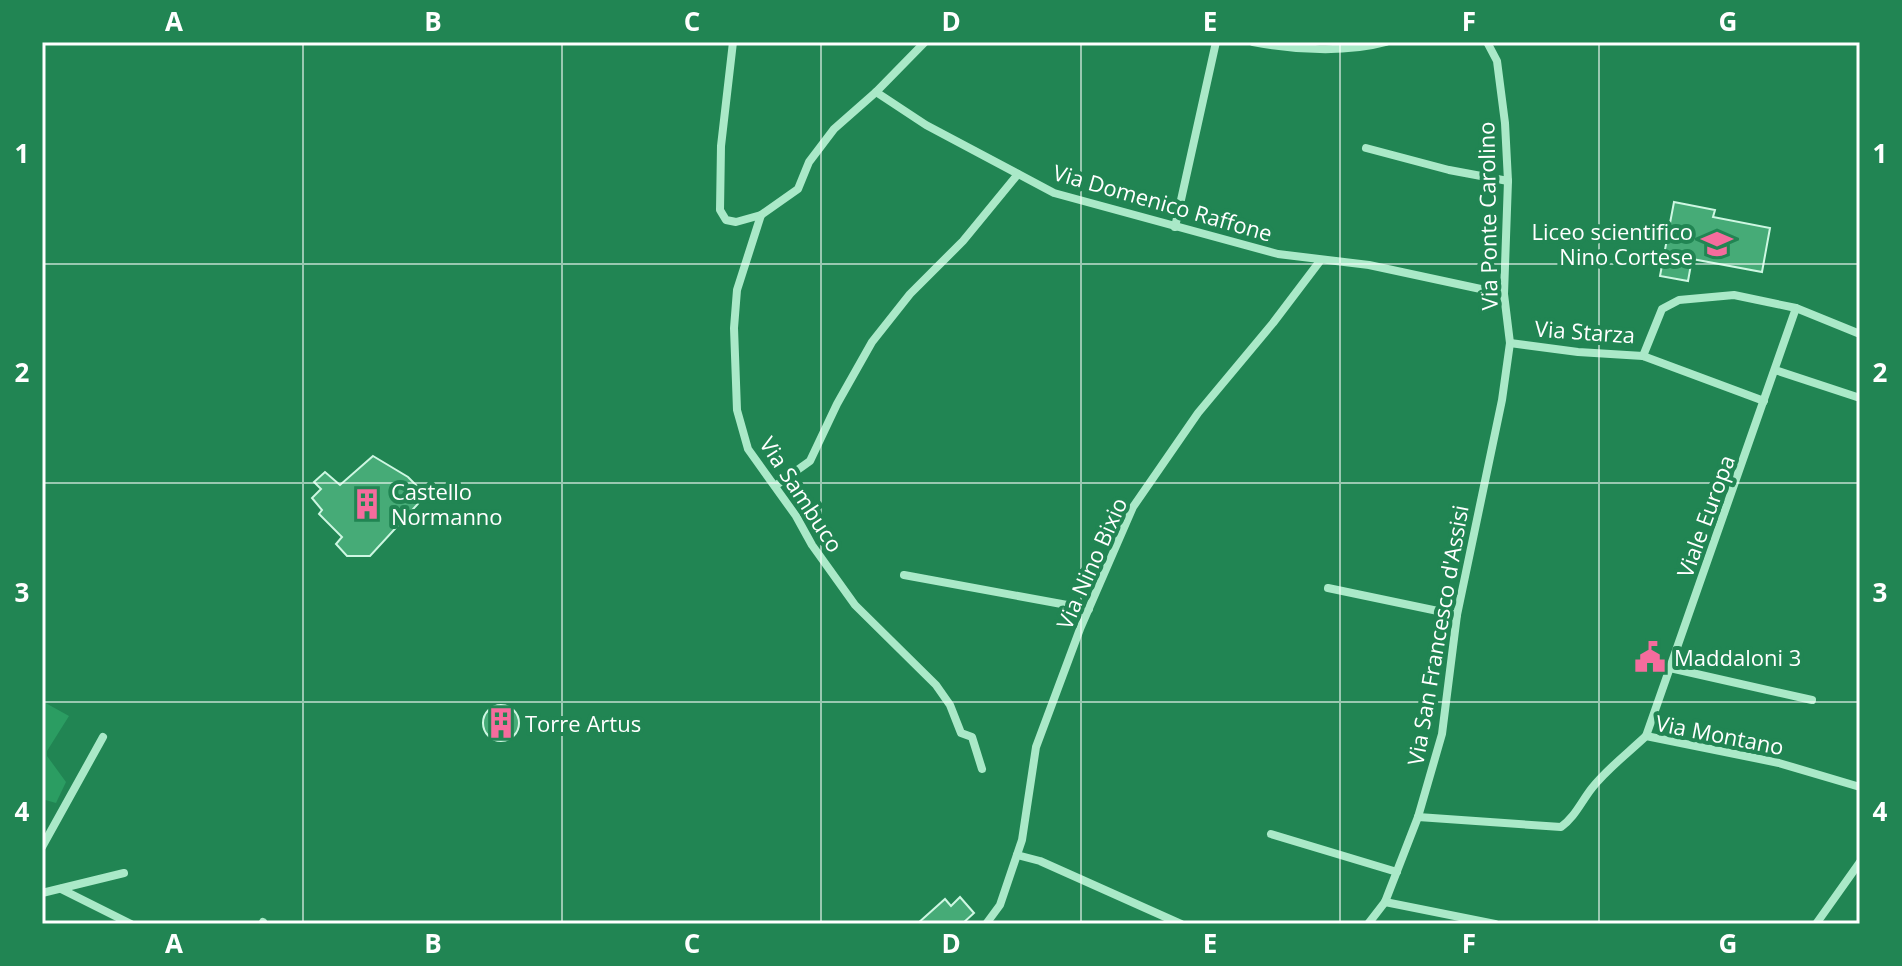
<svg xmlns="http://www.w3.org/2000/svg" width="1902" height="966" viewBox="0 0 1902 966" font-family="'Open Sans',sans-serif">
	<style>
		.green { fill: #2b9d62 }
		.building { fill: #46ab77; stroke: #cef7e2; stroke-width: 2 }
		.lines { fill: none; stroke-linecap: round; stroke-linejoin: round }
		.street { stroke: #aae9c8; stroke-width: 8 }
		.grid { fill: none; stroke: #fff; stroke-width: 2; stroke-opacity: 0.55 }
		.labels { text-anchor: middle; dominant-baseline: central; stroke-width: 8; stroke-linejoin: round; paint-order: stroke }
		.street-label { font-size: 22px; fill: #fff; stroke: #218553 }
		.poi-label { font-size: 22px; fill: #fff; stroke: #218553; text-anchor: start }
		.neatline { fill: none; stroke: #fff; stroke-width: 3 }
		.grid-label { font-size: 26px; text-anchor: middle; font-weight: bold; fill: #fff }
	</style>
	<rect width="100%" height="100%" fill="#218553"/>
	<!-- green -->
	<polygon class="green" points="42,701 69,716 47,751 47,756 66,782 56,803 42,799"/>
	<!-- building -->
	<g class="building">
		<polygon points="1674,202 1715,210 1713,217 1770,228 1762,272 1692,259 1688,281 1660,276"/>
		<polygon points="373,456 408,477 426,495 370,556 347,556 336,544 342,537 319,514 322,510 312,498 321,489 314,482 325,472 340,485"/>
		<circle cx="501" cy="723" r="18"/>
		<polygon points="960,897 974,913 962,924 917,924 945,899 951,906"/>
	</g>
	<g class="lines">
		<!-- street -->
		<g class="street">
			<polyline points="733,42 721,146 720,210 726,220 736,222 761,215"/>
			<polyline points="925,42 876,92 834,129 809,162 798,189 761,215 737,290 734,328 737,410 748,449 796,516 812,545 855,605 936,685 950,705 961,733 972,737 982,769"/>
			<path d="M1253 42C1294 50 1346 53 1386 42"/>
			<polyline points="876,92 926,125 1054,193 1278,254 1369,265 1504,294"/>
			<polyline points="1366,148 1449,170 1508,181"/>
			<polyline points="1175,227 1216,42"/>
			<polyline points="1510,343 1578,352 1643,356 1764,401"/>
			<polyline points="1643,356 1662,309 1679,300 1734,295 1796,308 1860,334"/>
			<polyline points="1775,370 1860,398"/>
			<polyline points="775,486 810,461 837,404 872,342 910,294 963,241 1018,174"/>
			<polyline points="904,575 1089,609"/>
			<polyline points="1328,588 1457,615"/>
			<polyline points="1670,668 1812,700"/>
			<polyline points="1646,736 1779,763 1860,787"/>
			<path d="M1418 817 1561 827C1575 817 1581 802 1592 788 1607 769 1628 753 1646 736L1796 308"/>
			<polyline points="1271,834 1397,872"/>
			<polyline points="42,847 103,737"/>
			<polyline points="1017,855 1040,861 1181,924"/>
			<polyline points="61,889 131,924"/>
			<polyline points="42,893 124,873"/>
			<polyline points="1385,902 1495,924"/>
			<polyline points="262,924 263,922"/>
			<polyline points="986,924 1000,905 1022,840 1036,747 1080,629 1133,507 1198,413 1273,323 1320,261"/>
			<polyline points="1368,924 1385,902 1418,817 1442,734 1457,615 1502,400 1510,343 1504,294 1508,181 1505,123 1497,61 1487,42"/>
			<polyline points="1816,924 1860,862"/>
		</g>
	</g>
	<!-- grid -->
	<path class="grid" d="M303 42V924M562 42V924M821 42V924M1081 42V924M1340 42V924M1599 42V924M42 264H1860M42 483H1860M42 702H1860"/>
	<!-- icons -->
	<defs>
		<symbol id="school-bare" viewBox="-9 -9 18 18"><path d="M0-5L7-2L0 1L-7-2ZM-4 1L0 2.5L4 1V4Q0 6-4 4Z" fill="#f56c9d" stroke="#218553" stroke-width="2.5" paint-order="stroke"/></symbol>
		<symbol id="building-bare" viewBox="-9 -9 18 18"><path d="M-4-6H4V6H1V3H-1V6H-4ZM-2.5-4.3h1.7v1.8h-1.7ZM.8-4.3h1.7v1.8H.8ZM-2.5-1h1.7V.8h-1.7ZM.8-1h1.7V.8H.8Z" fill="#f56c9d" stroke="#218553" stroke-width="2.5" paint-order="stroke"/></symbol>
		<symbol id="civic-bare" viewBox="-9 -9 18 18"><path d="M-.6-6.5H3V-4.5H.6V-3L4-1V1h2V6H-6V1h2V-1L-.6-3ZM-1.2 2.5V6h2.4V2.5Z" fill="#f56c9d" stroke="#218553" stroke-width="2.5" paint-order="stroke"/></symbol>
	</defs>
	<g fill-rule="evenodd">
		<use href="#school-bare" x="1695" y="222" width="44" height="44"/>
		<use href="#building-bare" x="345" y="482" width="44" height="44"/>
		<use href="#civic-bare" x="1628" y="635" width="44" height="44"/>
		<use href="#building-bare" x="479" y="701" width="44" height="44"/>
	</g>
	<g class="labels">
		<!-- street labels -->
		<g class="street-label">
			<text transform="translate(1163 202) rotate(16)">Via Domenico Raffone</text>
			<text transform="translate(1487 216) rotate(-91)">Via Ponte Carolino</text>
			<text transform="translate(1585 331) rotate(4)">Via Starza</text>
			<text transform="translate(802 494) rotate(57)">Via Sambuco</text>
			<text transform="translate(1705 516) rotate(-70)">Viale Europa</text>
			<text transform="translate(1091 563) rotate(-66)">Via Nino Bixio</text>
			<text transform="translate(1437 635) rotate(-80)">Via San Francesco d'Assisi</text>
			<text transform="translate(1720 734) rotate(11)">Via Montano</text>
		</g>
		<!-- poi labels -->
		<g class="poi-label">
			<text x="1693" y="231" text-anchor="end">Liceo scientifico<tspan x="1693" dy="25">Nino Cortese</tspan></text>
			<text x="391" y="491">Castello<tspan x="391" dy="25">Normanno</tspan></text>
			<text x="1674" y="657">Maddaloni 3</text>
			<text x="525" y="723">Torre Artus</text>
		</g>
	</g>
	<!-- border -->
	<rect width="1902" height="966" fill="none" stroke="#218553" stroke-width="88"/>
	<rect x="44" y="44" width="1814" height="878" class="neatline"/>
	<g class="grid-label">
		<text x="174" y="31">A</text>
		<text x="433" y="31">B</text>
		<text x="692" y="31">C</text>
		<text x="951" y="31">D</text>
		<text x="1210" y="31">E</text>
		<text x="1469" y="31">F</text>
		<text x="1728" y="31">G</text>
		<text x="22" y="163">1</text>
		<text x="1880" y="163">1</text>
		<text x="22" y="382">2</text>
		<text x="1880" y="382">2</text>
		<text x="22" y="602">3</text>
		<text x="1880" y="602">3</text>
		<text x="22" y="821">4</text>
		<text x="1880" y="821">4</text>
		<text x="174" y="953">A</text>
		<text x="433" y="953">B</text>
		<text x="692" y="953">C</text>
		<text x="951" y="953">D</text>
		<text x="1210" y="953">E</text>
		<text x="1469" y="953">F</text>
		<text x="1728" y="953">G</text>
	</g>
</svg>
